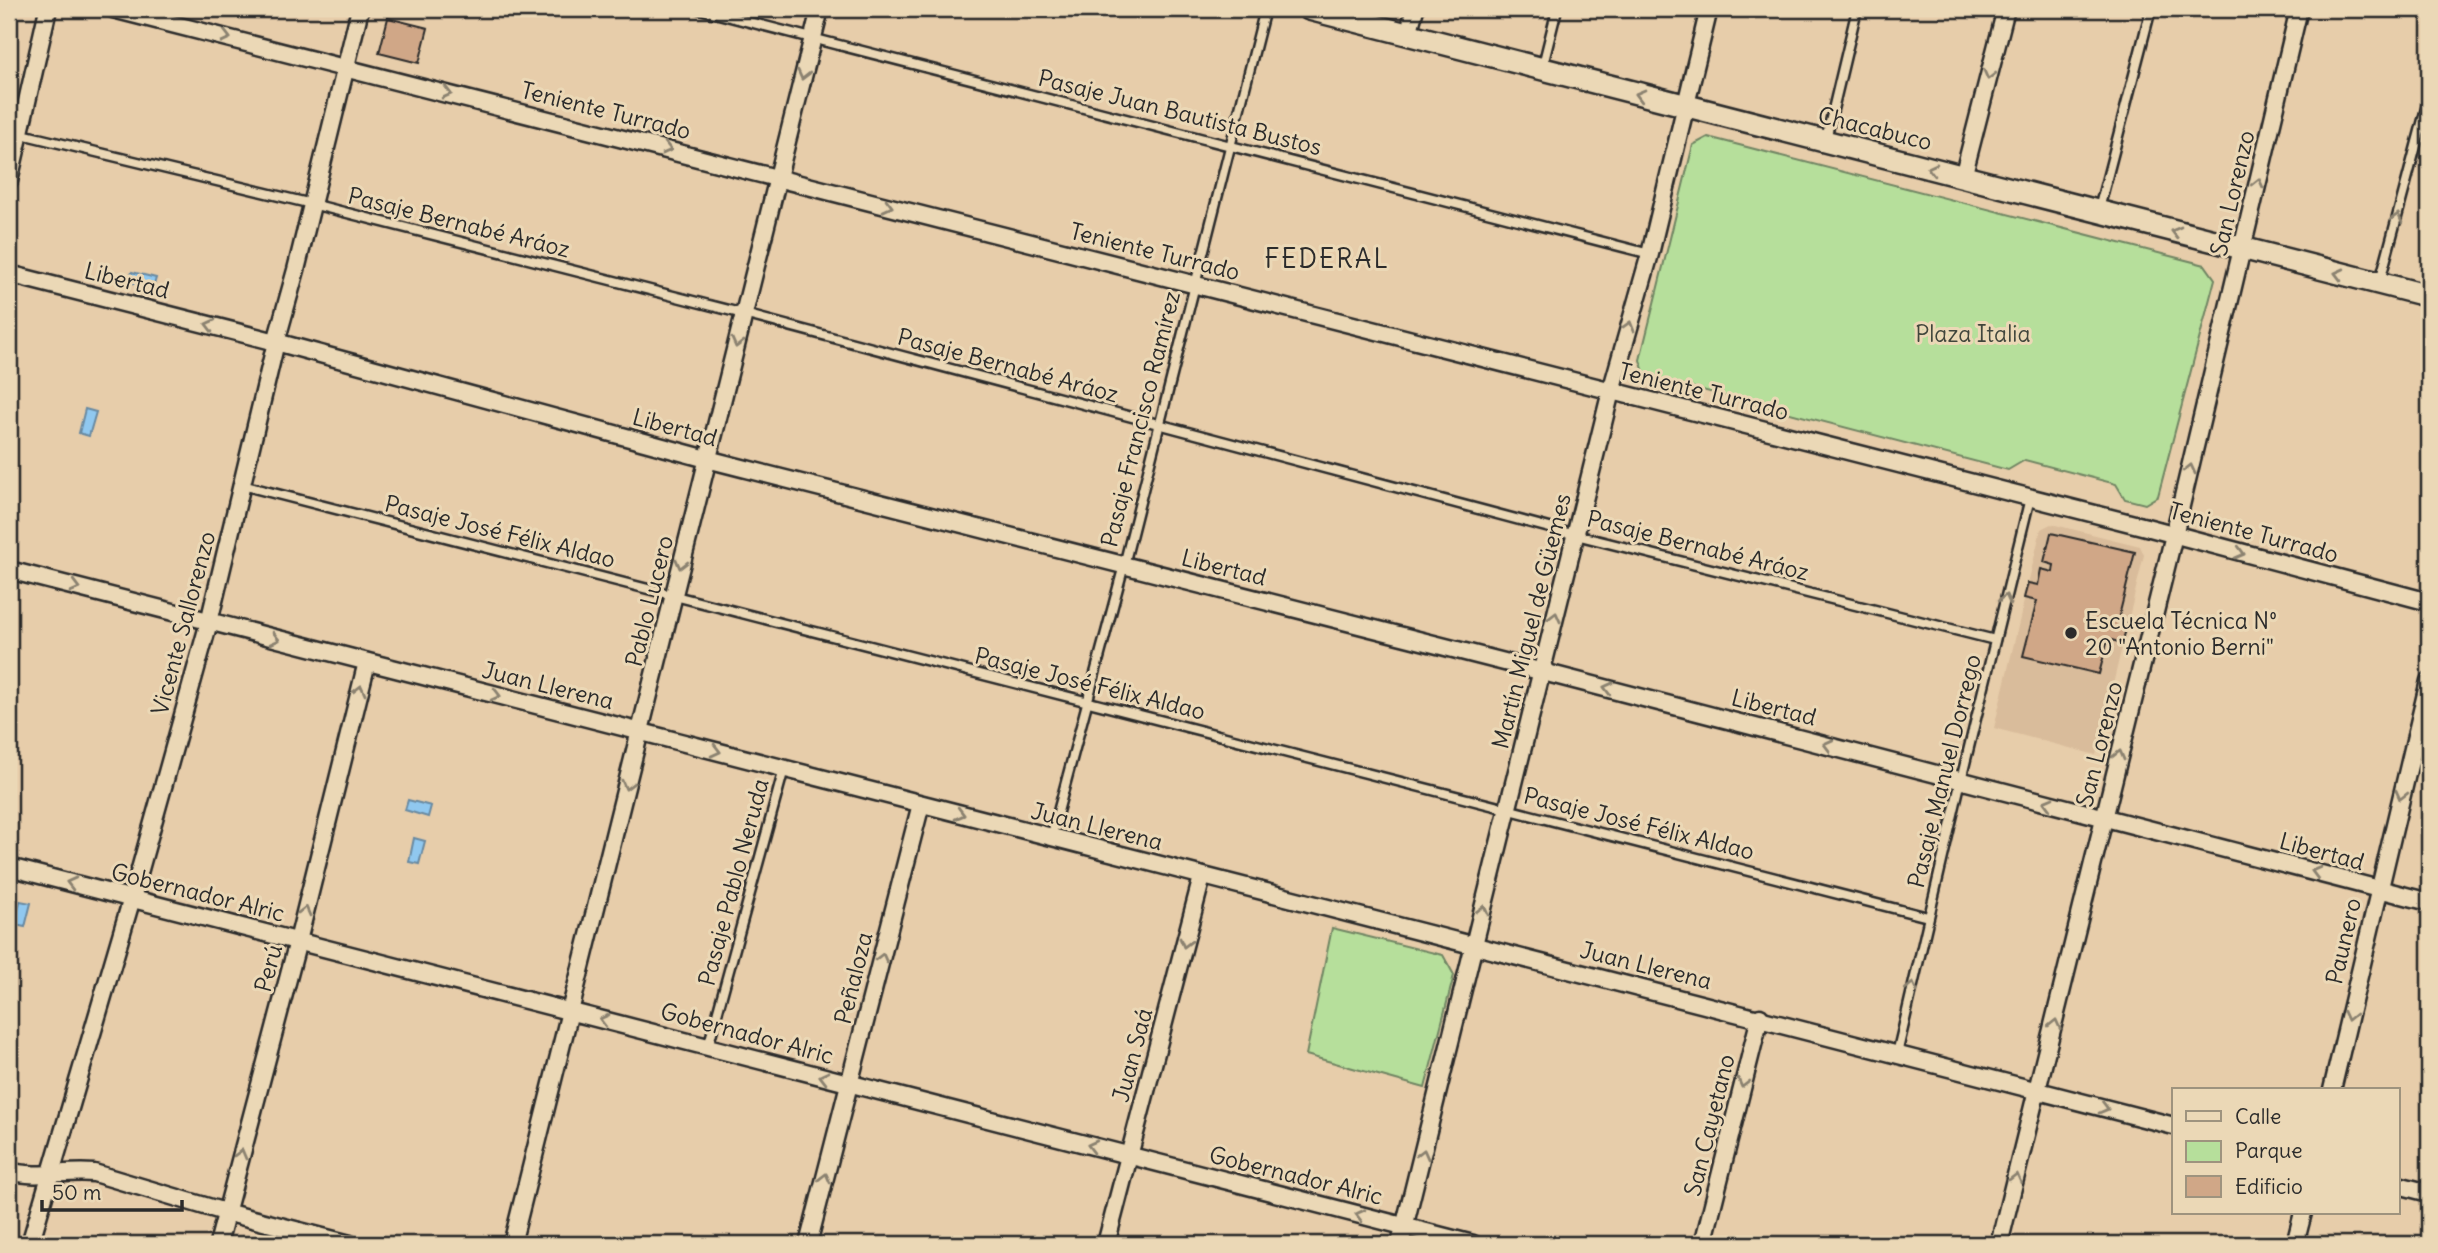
<svg xmlns="http://www.w3.org/2000/svg" width="2438" height="1253" viewBox="0 0 2438 1253" font-family="Delius,sans-serif">
	<style>
		.built { fill: #d9bc9b }
		.green { fill: #b6df9b; stroke: #708563; stroke-width: 2 }
		.water { fill: #90c8ef; stroke: #6889a1; stroke-width: 2 }
		.building { fill: #d0a787; stroke: #2b2b2b; stroke-width: 2 }
		.lines { fill: none; stroke-linecap: round; stroke-linejoin: round }
		.service-casing { stroke: #2b2b2b; stroke-width: 13 }
		.minor-casing { stroke: #2b2b2b; stroke-width: 21 }
		.secondary-casing { stroke: #2b2b2b; stroke-width: 26 }
		.service { stroke: #ebd8b6; stroke-width: 8 }
		.minor { stroke: #ebd8b6; stroke-width: 16 }
		.secondary { stroke: #ebd8b6; stroke-width: 21 }
		.oneway { stroke: #8b8270 }
		.poi-dot { fill: #2b2b2b; stroke: #ebd8b6; stroke-width: 2.5 }
		.labels { text-anchor: middle; dominant-baseline: central; stroke-width: 6; stroke-linejoin: round; paint-order: stroke }
		.street-label { font-size: 23px; fill: #2b2b2b; stroke: #ebd8b6 }
		.park-label { font-size: 23px; fill: #40463c; stroke: #ebd8b6 }
		.poi-label { font-size: 23px; fill: #2b2b2b; stroke: #ebd8b6; text-anchor: start }
		.quarter-label { font-size: 26px; letter-spacing: 2px; fill: #2b2b2b; stroke: #ebd8b6 }
	</style>
	<rect width="100%" height="100%" fill="#e7cdaa"/>
	<filter id="ink" filterUnits="userSpaceOnUse"><feTurbulence type="fractalNoise" baseFrequency=".0143" numOctaves="2"/><feDisplacementMap in="SourceGraphic" scale="14" xChannelSelector="R" yChannelSelector="G"/><feConvolveMatrix kernelMatrix="1 2 1 2 8 2 1 2 1" color-interpolation-filters="sRGB"/></filter>
	<g filter="url(#ink)">
		<!-- built -->
		<polygon class="built" points="2051,524 2140,546 2144,555 2096,755 1994,728 2041,529"/>
		<!-- green -->
		<g class="green">
			<polygon points="1708,137 2205,265 2215,279 2158,496 2145,504 2125,499 2116,484 2025,460 2008,470 1645,375 1640,360 1693,145"/>
			<polygon points="1332,928 1443,955 1454,975 1425,1088 1306,1055"/>
		</g>
		<!-- water -->
		<g class="water">
			<polygon points="132,272 156,278 153,288 129,282"/>
			<polygon points="85,409 96,412 89,436 79,433"/>
			<polygon points="408,800 431,806 428,817 405,810"/>
			<polygon points="414,838 425,841 419,864 409,862"/>
			<polygon points="20,901 31,903 25,927 15,925"/>
		</g>
		<!-- building -->
		<g class="building">
			<polygon points="388,18 428,28 419,63 379,53"/>
			<polygon points="2051,533 2135,552 2118,620 2128,623 2122,643 2108,639 2099,674 2023,656 2037,601 2024,598 2028,583 2038,585 2041,569 2053,572 2054,565 2044,562"/>
		</g>
		<g class="lines">
			<defs>
				<g id="service">
					<polyline points="699,9 1650,254"/>
					<polyline points="1542,69 1557,9"/>
					<polyline points="9,131 312,204 744,314 1576,535 1995,640"/>
					<polyline points="1826,139 1857,9"/>
					<polyline points="2099,209 2151,9"/>
					<polyline points="2380,281 2429,97"/>
					<polyline points="242,485 1928,917"/>
					<polyline points="1051,838 1124,565 1265,9"/>
					<polyline points="708,1047 784,769"/>
					<polyline points="1897,1054 1961,780 2030,498"/>
				</g>
				<g id="minor">
					<polyline points="113,9 2150,528 2429,602"/>
					<polyline points="1408,34 1415,9"/>
					<polyline points="1963,177 2006,9"/>
					<polyline points="9,181 48,9"/>
					<polyline points="9,274 276,342 707,459 1524,667 2429,902"/>
					<path d="M9 570C729 760 1454 935 2174 1126"/>
					<polyline points="9,867 1473,1244"/>
					<polyline points="2332,1090 2429,681"/>
					<path d="M9 1171C38 1179 65 1170 94 1173L225 1212 350 1244"/>
					<polyline points="2398,1185 2429,1193"/>
					<polyline points="30,1244 132,898 209,622 276,342 296,270 360,9"/>
					<polyline points="218,1244 298,941 367,662"/>
					<polyline points="512,1244 820,9"/>
					<polyline points="808,1244 921,804"/>
					<polyline points="1106,1244 1202,877"/>
					<polyline points="1400,1244 1611,391 1650,254 1709,9"/>
					<polyline points="1703,1244 1760,1017"/>
					<polyline points="1999,1244 2174,535 2299,9"/>
					<polyline points="2295,1244 2303,1213"/>
				</g>
				<polyline id="secondary" points="1309,9 2429,296"/>
			</defs>
			<!-- service casing -->
			<use href="#service" class="service-casing"/>
			<!-- minor casing -->
			<use href="#minor" class="minor-casing"/>
			<!-- secondary casing -->
			<use href="#secondary" class="secondary-casing"/>
			<!-- service -->
			<use href="#service" class="service"/>
			<!-- minor -->
			<use href="#minor" class="minor"/>
			<!-- secondary -->
			<use href="#secondary" class="secondary"/>
		</g>
		<!-- one-way arrows -->
		<defs><path id="oneway-chevron" d="M-2-3.5L2.5 0L-2 3.5" fill="none" stroke-width="1.6" stroke-linecap="round" stroke-linejoin="round" transform="scale(1.75)"/></defs>
		<g class="oneway">
			<use href="#oneway-chevron" transform="translate(226 37) rotate(14)"/>
			<use href="#oneway-chevron" transform="translate(803 75) rotate(104)"/>
			<use href="#oneway-chevron" transform="translate(1989 75) rotate(104)"/>
			<use href="#oneway-chevron" transform="translate(447 93) rotate(14)"/>
			<use href="#oneway-chevron" transform="translate(1640 95) rotate(-165)"/>
			<use href="#oneway-chevron" transform="translate(667 149) rotate(14)"/>
			<use href="#oneway-chevron" transform="translate(1932 169) rotate(-166)"/>
			<use href="#oneway-chevron" transform="translate(2258 183) rotate(-77)"/>
			<use href="#oneway-chevron" transform="translate(888 206) rotate(14)"/>
			<use href="#oneway-chevron" transform="translate(2397 218) rotate(-75)"/>
			<use href="#oneway-chevron" transform="translate(2176 232) rotate(-165)"/>
			<use href="#oneway-chevron" transform="translate(2339 274) rotate(-166)"/>
			<use href="#oneway-chevron" transform="translate(210 325) rotate(-166)"/>
			<use href="#oneway-chevron" transform="translate(1629 326) rotate(-74)"/>
			<use href="#oneway-chevron" transform="translate(737 343) rotate(104)"/>
			<use href="#oneway-chevron" transform="translate(2190 469) rotate(-77)"/>
			<use href="#oneway-chevron" transform="translate(2240 553) rotate(15)"/>
			<use href="#oneway-chevron" transform="translate(681 564) rotate(104)"/>
			<use href="#oneway-chevron" transform="translate(75 587) rotate(15)"/>
			<use href="#oneway-chevron" transform="translate(2005 599) rotate(-76)"/>
			<use href="#oneway-chevron" transform="translate(1555 617) rotate(-76)"/>
			<use href="#oneway-chevron" transform="translate(275 639) rotate(14)"/>
			<use href="#oneway-chevron" transform="translate(1608 688) rotate(-166)"/>
			<use href="#oneway-chevron" transform="translate(360 690) rotate(-76)"/>
			<use href="#oneway-chevron" transform="translate(496 695) rotate(14)"/>
			<use href="#oneway-chevron" transform="translate(1828 745) rotate(-166)"/>
			<use href="#oneway-chevron" transform="translate(716 751) rotate(14)"/>
			<use href="#oneway-chevron" transform="translate(2119 755) rotate(-76)"/>
			<use href="#oneway-chevron" transform="translate(627 785) rotate(104)"/>
			<use href="#oneway-chevron" transform="translate(2401 795) rotate(104)"/>
			<use href="#oneway-chevron" transform="translate(2048 803) rotate(-165)"/>
			<use href="#oneway-chevron" transform="translate(960 814) rotate(15)"/>
			<use href="#oneway-chevron" transform="translate(2316 872) rotate(-165)"/>
			<use href="#oneway-chevron" transform="translate(71 883) rotate(-166)"/>
			<use href="#oneway-chevron" transform="translate(1483 910) rotate(-76)"/>
			<use href="#oneway-chevron" transform="translate(305 911) rotate(-76)"/>
			<use href="#oneway-chevron" transform="translate(1185 943) rotate(105)"/>
			<use href="#oneway-chevron" transform="translate(882 958) rotate(-76)"/>
			<use href="#oneway-chevron" transform="translate(1912 987) rotate(-77)"/>
			<use href="#oneway-chevron" transform="translate(2349 1016) rotate(103)"/>
			<use href="#oneway-chevron" transform="translate(604 1020) rotate(-166)"/>
			<use href="#oneway-chevron" transform="translate(2055 1024) rotate(-77)"/>
			<use href="#oneway-chevron" transform="translate(824 1077) rotate(-166)"/>
			<use href="#oneway-chevron" transform="translate(1743 1083) rotate(104)"/>
			<use href="#oneway-chevron" transform="translate(2104 1108) rotate(15)"/>
			<use href="#oneway-chevron" transform="translate(1092 1146) rotate(-166)"/>
			<use href="#oneway-chevron" transform="translate(241 1154) rotate(-75)"/>
			<use href="#oneway-chevron" transform="translate(1423 1154) rotate(-76)"/>
			<use href="#oneway-chevron" transform="translate(825 1178) rotate(-76)"/>
			<use href="#oneway-chevron" transform="translate(2016 1178) rotate(-76)"/>
			<use href="#oneway-chevron" transform="translate(1360 1215) rotate(-166)"/>
		</g>
	</g>
	<!-- markers -->
	<circle class="poi-dot" cx="2071" cy="633" r="7"/>
	<g class="labels">
		<!-- street labels -->
		<g class="street-label">
			<text transform="translate(606 110) rotate(14)">Teniente Turrado</text>
			<text transform="translate(1180 112) rotate(14)">Pasaje Juan Bautista Bustos</text>
			<text transform="translate(1875 128) rotate(14)">Chacabuco</text>
			<text transform="translate(2232 193) rotate(-77)">San Lorenzo</text>
			<text transform="translate(459 222) rotate(14)">Pasaje Bernabé Aráoz</text>
			<text transform="translate(1155 251) rotate(14)">Teniente Turrado</text>
			<text transform="translate(127 280) rotate(14)">Libertad</text>
			<text transform="translate(1008 365) rotate(15)">Pasaje Bernabé Aráoz</text>
			<text transform="translate(1704 391) rotate(14)">Teniente Turrado</text>
			<text transform="translate(1140 419) rotate(-76)">Pasaje Francisco Ramírez</text>
			<text transform="translate(675 427) rotate(15)">Libertad</text>
			<text transform="translate(500 531) rotate(14)">Pasaje José Félix Aldao</text>
			<text transform="translate(2254 532) rotate(15)">Teniente Turrado</text>
			<text transform="translate(1698 545) rotate(14)">Pasaje Bernabé Aráoz</text>
			<text transform="translate(1224 567) rotate(14)">Libertad</text>
			<text transform="translate(649 601) rotate(-76)">Pablo Lucero</text>
			<text transform="translate(1531 621) rotate(-76)">Martín Miguel de Güemes</text>
			<text transform="translate(183 623) rotate(-75)">Vicente Sallorenzo</text>
			<text transform="translate(1090 683) rotate(14)">Pasaje José Félix Aldao</text>
			<text transform="translate(548 685) rotate(14)">Juan Llerena</text>
			<text transform="translate(1774 707) rotate(14)">Libertad</text>
			<text transform="translate(2099 744) rotate(-76)">San Lorenzo</text>
			<text transform="translate(1944 771) rotate(-76)">Pasaje Manuel Dorrego</text>
			<text transform="translate(1639 823) rotate(14)">Pasaje José Félix Aldao</text>
			<text transform="translate(1097 826) rotate(14)">Juan Llerena</text>
			<text transform="translate(2322 851) rotate(15)">Libertad</text>
			<text transform="translate(733 882) rotate(-75)">Pasaje Pablo Neruda</text>
			<text transform="translate(198 892) rotate(14)">Gobernador Alric</text>
			<text transform="translate(2343 941) rotate(-77)">Paunero</text>
			<text transform="translate(1646 965) rotate(14)">Juan Llerena</text>
			<text transform="translate(268 968) rotate(-75)">Perú</text>
			<text transform="translate(853 978) rotate(-76)">Peñaloza</text>
			<text transform="translate(747 1033) rotate(15)">Gobernador Alric</text>
			<text transform="translate(1132 1055) rotate(-75)">Juan Saá</text>
			<text transform="translate(1709 1125) rotate(-76)">San Cayetano</text>
			<text transform="translate(1296 1175) rotate(14)">Gobernador Alric</text>
		</g>
		<!-- park labels -->
		<g class="park-label">
			<text x="1973" y="333">Plaza Italia</text>
		</g>
		<!-- poi labels -->
		<g class="poi-label">
			<text x="2085" y="620">Escuela Técnica N°<tspan x="2085" dy="26">20 "Antonio Berni"</tspan></text>
		</g>
		<!-- quarter labels -->
		<g class="quarter-label">
			<text x="1327" y="258">FEDERAL</text>
		</g>
	</g>
	<!-- margin -->
	<rect width="2438" height="1253" fill="none" stroke="#ebd8b6" stroke-width="35"/>
	<rect x="18" y="18" width="2403" height="1218" fill="none" stroke="#2b2b2b" stroke-width="2.5" filter="url(#ink)"/>
	<!-- legend -->
	<rect x="2172" y="1088" width="228" height="126" fill="#ebd8b6" stroke="#9e937e" stroke-width="2"/>
	<rect x="2186" y="1111" width="35" height="10" fill="#ebd8b6" stroke="#9e937e" stroke-width="2"/>
	<text x="2235" y="1124" font-size="21" fill="#2b2b2b">Calle</text>
	<rect x="2186" y="1141" width="35" height="21" fill="#b6df9b" stroke="#9e937e" stroke-width="2"/>
	<text x="2235" y="1158" font-size="21" fill="#2b2b2b">Parque</text>
	<rect x="2186" y="1176" width="35" height="21" fill="#d0a787" stroke="#9e937e" stroke-width="2"/>
	<text x="2235" y="1194" font-size="21" fill="#2b2b2b">Edificio</text>
	<!-- scale -->
	<path d="M42 1200v10h140v-10" fill="none" stroke="#2b2b2b" stroke-width="3.5"/>
	<text x="52" y="1200" font-size="21" fill="#2b2b2b" stroke="#ebd8b6" stroke-width="5" paint-order="stroke">50 m</text>
</svg>
